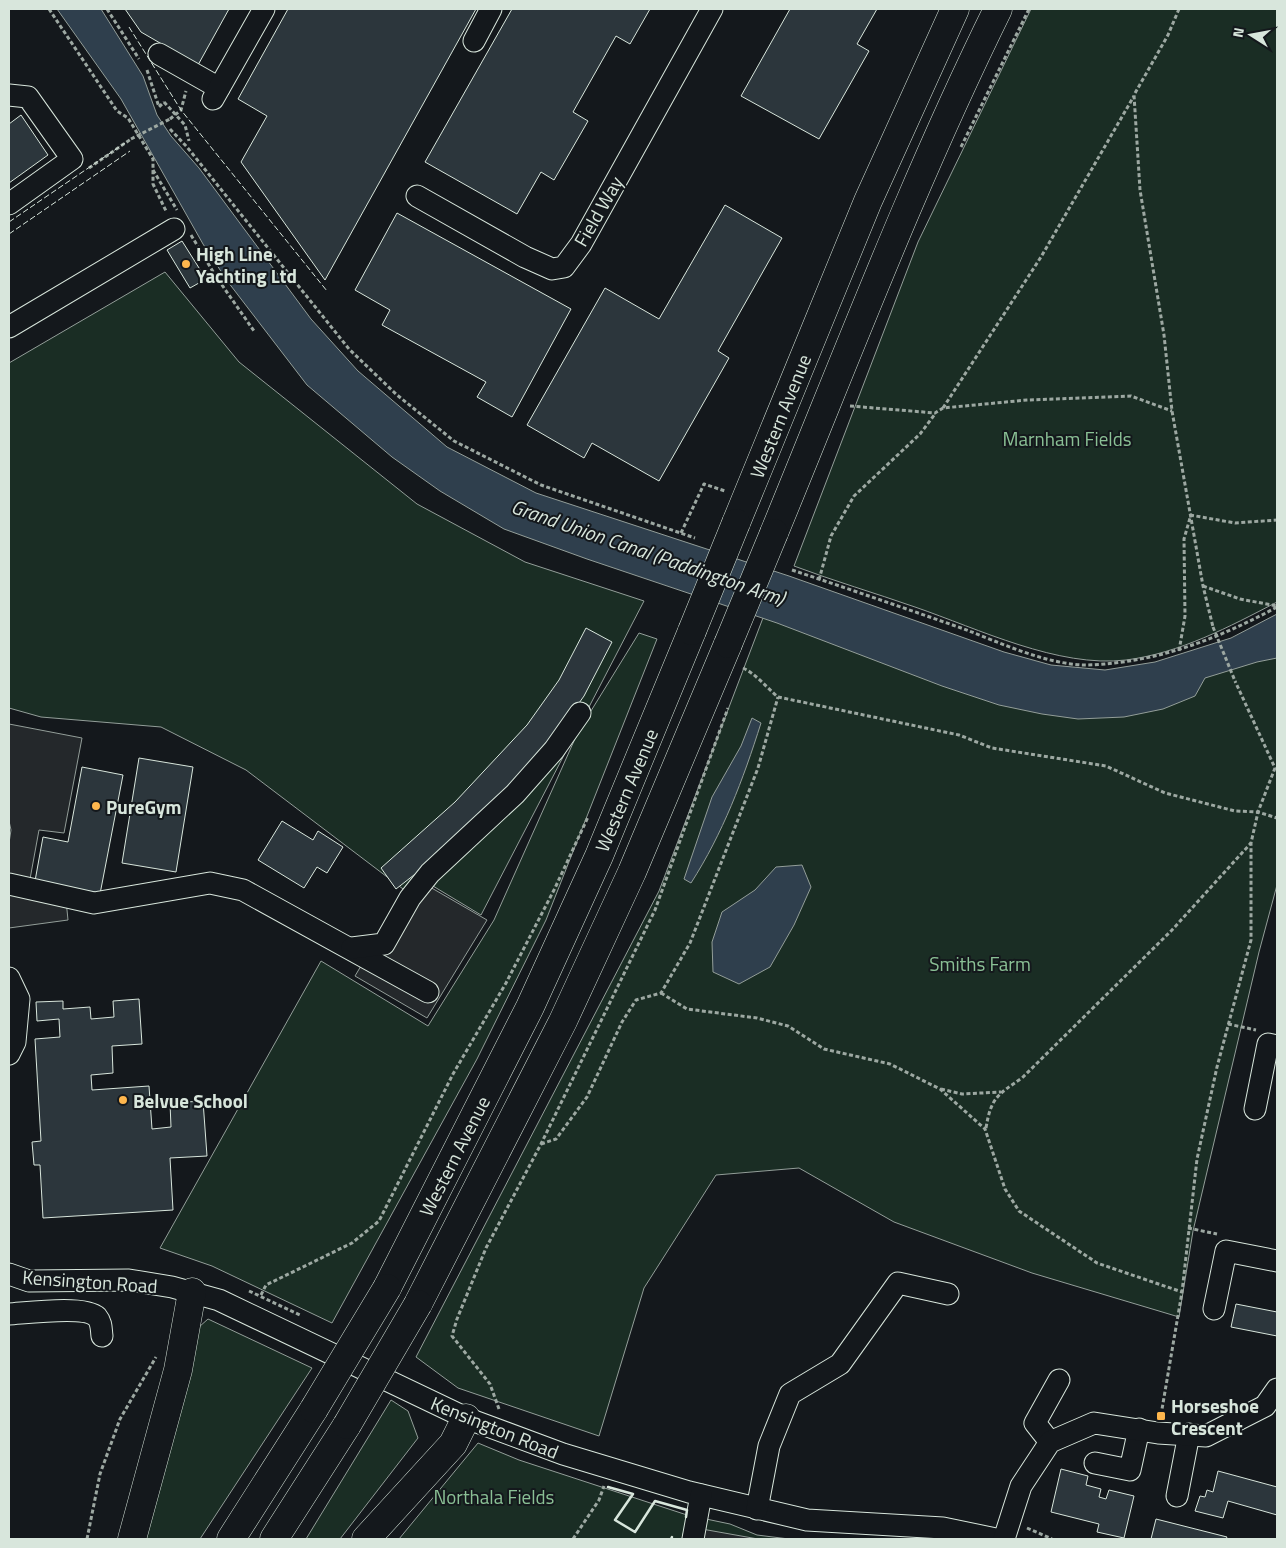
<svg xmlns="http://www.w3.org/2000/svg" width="1286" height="1548" viewBox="0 0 1286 1548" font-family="'Titillium Web',sans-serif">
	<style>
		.green { fill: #1a2d24; stroke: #939e99 }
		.parking { fill: #24282b; stroke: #939e99 }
		.water { fill: #2f3f4d; stroke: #939e99 }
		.building { fill: #2c363c; stroke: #d8e6dc }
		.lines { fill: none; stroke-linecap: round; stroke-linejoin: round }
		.minor-casing { stroke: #d8e6dc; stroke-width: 23 }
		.highway-casing { stroke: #d8e6dc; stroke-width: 29 }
		.path { stroke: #9da8a2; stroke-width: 3; stroke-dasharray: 4 2.5; stroke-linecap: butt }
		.minor { stroke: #14181c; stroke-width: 21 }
		.highway { stroke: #14181c; stroke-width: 28 }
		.highway-bridge-casing { stroke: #d8e6dc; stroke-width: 29; stroke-linecap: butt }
		.path-bridge { stroke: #9da8a2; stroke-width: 3; stroke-dasharray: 4 2.5; stroke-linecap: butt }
		.highway-bridge { stroke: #14181c; stroke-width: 28 }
		.fence { stroke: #d8e6dc; stroke-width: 1; stroke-dasharray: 6 2.5; stroke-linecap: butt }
		.wall { stroke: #d8e6dc; stroke-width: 2.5 }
		.poi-dot { fill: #ffb74d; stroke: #14181c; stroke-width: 2 }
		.labels { text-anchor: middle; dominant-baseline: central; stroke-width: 4; stroke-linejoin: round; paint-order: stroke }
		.street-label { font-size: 19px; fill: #d8e6dc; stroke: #14181c }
		.poi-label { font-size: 19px; font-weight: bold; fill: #d8e6dc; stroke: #14181c; text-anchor: start }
		.park-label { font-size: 19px; fill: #8ac095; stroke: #14181c }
		.water-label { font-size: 20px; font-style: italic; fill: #d8e6dc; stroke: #14181c }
	</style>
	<rect width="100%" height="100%" fill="#14181c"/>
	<!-- green -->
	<g class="green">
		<path d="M1031 9H1277V602C1229 627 1180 653 1126 660 1058 668 979 629 915 607 875 593 834 581 794 566L918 242Z"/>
		<polygon points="165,272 239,362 417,504 525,562 644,601 481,915 423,880 407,892 246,770 161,727 41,717 9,708 9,363"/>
		<polygon points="766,610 971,688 1214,671 1277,653 1277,885 1259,952 1193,1231 1179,1317 1032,1273 894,1222 799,1168 716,1175 644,1288 599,1436 458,1388 416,1357 659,891"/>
		<polygon points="639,633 657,639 546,920 477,1059 332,1323 212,1266 160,1248 321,961 428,1026 494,920 578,732"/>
		<polygon points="208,1319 312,1368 200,1539 144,1539 199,1327"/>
		<polygon points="391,1400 408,1411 418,1438 340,1539 306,1539"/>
		<polygon points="478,1443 519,1460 687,1515 730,1524 757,1535 789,1539 399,1539"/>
	</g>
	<!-- parking -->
	<g class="parking">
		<polygon points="9,724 82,738 64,833 39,830 28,890 66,900 68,920 9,928 9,843 11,830 9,821"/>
		<polygon points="423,883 487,920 427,1018 355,976 403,895"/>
		<polygon points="685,1526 758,1539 682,1539"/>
	</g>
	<!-- water -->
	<g class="water">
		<polygon points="57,9 101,9 143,76 157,115 171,136 199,168 311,319 358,371 447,447 536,493 789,576 1004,652 1051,665 1105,670 1155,662 1231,638 1277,614 1277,658 1257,662 1205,678 1195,696 1163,709 1124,717 1078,719 1042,714 999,705 942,686 777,623 587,559 504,529 440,491 392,457 307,385 228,282 203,244 121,99"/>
		<path d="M752 718 761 723C743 780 723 833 691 883L684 879 712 797 741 746Z"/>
		<polygon points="802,865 811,887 794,925 770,967 739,984 713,972 712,942 722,912 755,890 776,867"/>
	</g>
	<!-- building -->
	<g class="building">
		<polygon points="125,9 229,9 198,65 141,32"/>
		<polygon points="288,9 476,9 325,280 241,162 267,116 238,99"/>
		<polygon points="512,9 650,9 630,44 616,36 573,112 588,121 554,180 541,172 517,214 425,162"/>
		<polygon points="790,9 877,9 857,44 869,51 819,139 741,96"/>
		<polygon points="21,115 48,155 9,183 9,124"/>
		<polygon points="725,205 782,238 718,351 729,358 659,481 592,443 584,458 527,425 605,288 659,319"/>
		<polygon points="397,213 571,309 512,417 477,397 486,382 382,325 390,310 355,290"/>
		<polygon points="182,241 206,279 190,288 167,250"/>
		<polygon points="586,628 612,642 584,696 550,744 437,857 396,889 381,868 455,802 527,725 559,680"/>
		<polygon points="139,758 193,767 176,872 122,863"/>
		<polygon points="82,767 123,775 100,894 35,881 43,837 68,842"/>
		<polygon points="282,821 313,840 318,831 343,847 327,873 317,867 304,888 258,860"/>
		<polygon points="139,999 142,1044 112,1046 113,1073 91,1075 92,1090 149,1086 152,1129 171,1127 170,1103 203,1101 207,1156 170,1158 173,1210 43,1218 40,1165 34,1165 32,1142 41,1141 35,1039 60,1037 59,1019 37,1021 36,1002 63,1001 63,1009 90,1007 91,1019 114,1017 113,1001"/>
		<polygon points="1236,1304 1277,1312 1277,1336 1231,1327"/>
		<polygon points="1061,1469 1088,1476 1086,1485 1101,1489 1099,1497 1106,1499 1109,1490 1134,1496 1124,1538 1097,1532 1099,1524 1051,1512"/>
		<polygon points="1218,1471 1277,1487 1277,1515 1228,1501 1223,1518 1195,1511 1200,1496 1205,1497 1207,1490 1213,1492"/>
		<polygon points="1156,1519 1227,1537 1226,1539 1151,1539"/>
	</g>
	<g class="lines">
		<defs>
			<g id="minor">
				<polyline points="474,41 491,9"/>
				<polyline points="159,54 219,88"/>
				<polyline points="9,95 28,97 72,159 9,204"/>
				<polyline points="213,99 264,9"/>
				<polyline points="417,196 525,257 552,269 564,267 581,244 712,9"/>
				<polyline points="9,327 174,229"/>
				<polyline points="9,884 94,903 210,883 243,890 428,992"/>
				<polyline points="352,948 384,944 410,898 430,873 515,794 554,750 580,713"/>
				<polyline points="9,978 19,999 15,1042 9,1054"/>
				<polyline points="1255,1109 1268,1044 1277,1046"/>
				<polyline points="9,1274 29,1281 129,1280 172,1287 219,1300 466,1418 563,1454 689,1492 807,1520 943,1528 996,1539"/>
				<polyline points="1214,1309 1226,1251 1277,1261"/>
				<path d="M9 1314C26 1313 85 1305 97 1317 102 1323 101 1329 102 1336"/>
				<polyline points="1050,1442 1035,1423 1059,1380"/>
				<polyline points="1095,1463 1130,1470 1139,1429"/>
				<polyline points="1177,1496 1189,1434"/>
				<polyline points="757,1509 769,1446 790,1394 840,1364 898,1283 948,1294"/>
				<polyline points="693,1539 701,1495"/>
				<polyline points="1004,1539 1021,1486 1050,1442 1094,1423 1158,1433 1206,1436 1265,1406 1277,1389"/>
			</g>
			<g id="highway">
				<polyline points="736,523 868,201 955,9"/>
				<path d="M774 533C846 358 914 179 998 9"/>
				<polyline points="387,1288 530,1007 599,856 692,631"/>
				<polyline points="418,1304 563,1021 632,872 728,644"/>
				<polyline points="132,1539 178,1370 192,1292"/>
				<polyline points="231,1539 314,1409"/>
				<polyline points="274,1539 347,1425"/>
				<polyline points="366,1539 453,1444 466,1418"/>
			</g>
		</defs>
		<!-- minor casing -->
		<use href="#minor" class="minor-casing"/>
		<!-- highway casing -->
		<use href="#highway" class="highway-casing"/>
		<!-- path -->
		<g class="path">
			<polyline points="49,9 117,111 128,118 153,159 153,184 166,211"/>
			<polyline points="107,9 139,59"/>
			<polyline points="1179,9 1168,35 1134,95 1140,190 1164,335 1172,411 1203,586 1213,627"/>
			<polyline points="147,70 159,107 164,102"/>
			<polyline points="164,102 185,125 189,141"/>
			<polyline points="170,119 181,110 186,91"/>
			<polyline points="170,129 187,147 349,349 397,395 454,441 541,485 695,538"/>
			<polyline points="961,147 1029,9"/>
			<polyline points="89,168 131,139"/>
			<polyline points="153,170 177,210"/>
			<polyline points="191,235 215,275 254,331"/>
			<polyline points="850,406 935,413 943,408 1027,400 1131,396 1172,411"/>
			<polyline points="943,408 1041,257 1134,96"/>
			<polyline points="1190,515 1235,523 1277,520"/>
			<polyline points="681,533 704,484 725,491"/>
			<path d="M792 570C849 589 907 609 964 629 1001 643 1047 665 1087 665 1156 663 1218 639 1277 607"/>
			<polyline points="819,580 831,536 854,496 920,434 935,414"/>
			<polyline points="1203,586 1240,599 1277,606"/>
			<polyline points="1179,651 1185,616 1184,539 1190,518"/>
			<path d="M743 668C756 674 766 687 778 697L959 735 992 748 1106 766 1165 793 1235 811 1258 812 1277 818"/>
			<polyline points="661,993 687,1009 757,1018 788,1026 824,1049 890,1064 940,1089 985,1129 1005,1189 1019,1211 1097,1263 1182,1292"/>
			<polyline points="1228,1024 1256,1030"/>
			<polyline points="941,1089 962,1094 1001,1092"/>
			<path d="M986 1128C991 1098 997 1095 1022 1078L1172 930 1251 843"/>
			<polyline points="541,1144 556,1139 587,1097 622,1022 636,1000 661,993 690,943 758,768 778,697"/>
			<polyline points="1188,1228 1217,1234"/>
			<polyline points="249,1291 300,1315"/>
			<polyline points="261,1295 266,1285 352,1243 379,1221 453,1074 506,983 555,888 588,817"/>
			<polyline points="499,1409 490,1384 452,1336 457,1319 486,1248 541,1144 655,910 728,708"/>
			<polyline points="1161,1415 1182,1292 1197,1159 1217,1067 1251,940 1251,843 1258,812 1275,768 1235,681"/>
			<polyline points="1027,1528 1052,1539"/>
			<polyline points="87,1539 100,1474 120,1419 156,1357"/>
			<polyline points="573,1539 599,1500 604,1486"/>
		</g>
		<!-- minor -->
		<use href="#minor" class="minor"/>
		<!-- highway -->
		<use href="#highway" class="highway"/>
		<defs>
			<g id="highway-bridge">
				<polyline points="692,631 736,523"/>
				<polyline points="728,644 774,533"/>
				<polyline points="314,1409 387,1288"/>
				<polyline points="347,1425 418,1304"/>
			</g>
		</defs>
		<!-- highway-bridge casing -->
		<use href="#highway-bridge" class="highway-bridge-casing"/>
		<!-- path-bridge -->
		<g class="path-bridge">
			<polyline points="131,139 170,119"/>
			<polyline points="1213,627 1235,681"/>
		</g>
		<!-- highway-bridge -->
		<use href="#highway-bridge" class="highway-bridge"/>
		<!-- fence -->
		<g class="fence">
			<polyline points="129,27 181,110 327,291"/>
			<polyline points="9,222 125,143"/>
			<polyline points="9,234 130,151"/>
			<polyline points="9,1260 10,1260"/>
		</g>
		<!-- wall -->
		<g class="wall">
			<polyline points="608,1487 633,1494 615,1520 635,1532 655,1501 687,1510 686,1517"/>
			<polyline points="671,1539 672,1537"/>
		</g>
	</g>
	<!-- markers -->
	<g class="poi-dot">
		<circle cx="186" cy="264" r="5"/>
		<circle cx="96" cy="806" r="5"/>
		<circle cx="123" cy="1100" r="5"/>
		<rect x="1156" y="1411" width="10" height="10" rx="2.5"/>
	</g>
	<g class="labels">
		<!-- street labels -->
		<g class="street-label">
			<text transform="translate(598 211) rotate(-60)">Field Way</text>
			<text transform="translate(780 416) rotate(-68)">Western Avenue</text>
			<text transform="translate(626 790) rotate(-67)">Western Avenue</text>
			<text transform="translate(454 1156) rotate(-63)">Western Avenue</text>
			<text transform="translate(90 1281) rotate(4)">Kensington Road</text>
			<text transform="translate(495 1427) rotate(22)">Kensington Road</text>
		</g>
		<!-- poi labels -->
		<g class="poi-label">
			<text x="196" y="253">High Line<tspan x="196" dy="22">Yachting Ltd</tspan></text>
			<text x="106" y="806">PureGym</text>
			<text x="133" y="1100">Belvue School</text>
			<text x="1171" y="1405">Horseshoe<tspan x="1171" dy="22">Crescent</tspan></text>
		</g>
		<!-- park labels -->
		<g class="park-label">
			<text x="1067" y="438">Marnham Fields</text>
			<text x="980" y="963">Smiths Farm</text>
			<text x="494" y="1496">Northala Fields</text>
		</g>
		<!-- water labels -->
		<g class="water-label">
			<text transform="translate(648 552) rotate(19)">Grand Union Canal (Paddington Arm)</text>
		</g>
	</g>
	<!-- border -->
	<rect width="1286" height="1548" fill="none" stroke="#d8e6dc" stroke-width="20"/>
	<!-- north arrow -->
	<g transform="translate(1251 35) rotate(281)" stroke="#14181c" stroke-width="4" paint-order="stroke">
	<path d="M0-4L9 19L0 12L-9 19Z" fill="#d8e6dc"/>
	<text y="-8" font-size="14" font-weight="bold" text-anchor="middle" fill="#d8e6dc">N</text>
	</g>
</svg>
